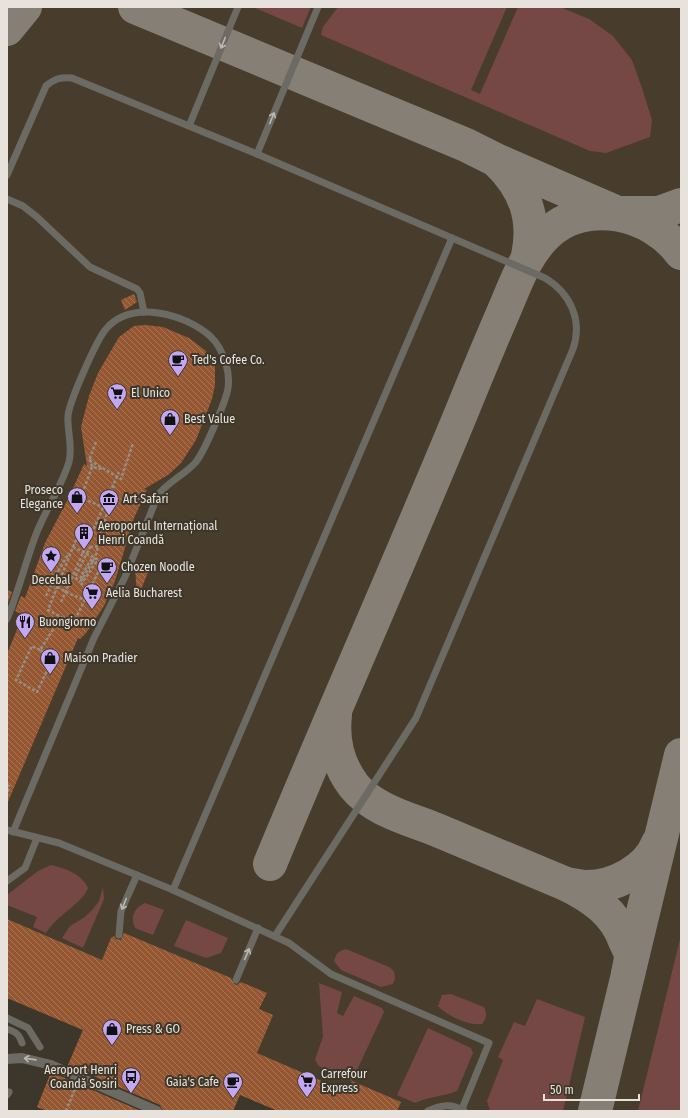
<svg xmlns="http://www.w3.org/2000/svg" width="688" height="1118" viewBox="0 0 688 1118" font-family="'Fira Sans Condensed',sans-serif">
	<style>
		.built { fill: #483d2c }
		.grass { fill: #754745 }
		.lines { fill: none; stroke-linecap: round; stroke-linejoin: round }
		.taxiway { stroke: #857f75; stroke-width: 34 }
		.building { fill: url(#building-back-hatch) }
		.path { stroke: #958f86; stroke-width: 2.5; stroke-dasharray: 3 2; stroke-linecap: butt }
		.service { stroke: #6b6b64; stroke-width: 7 }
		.tertiary-bridge { stroke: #6b6b64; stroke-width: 10 }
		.oneway { stroke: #bcb8b1 }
		.labels { text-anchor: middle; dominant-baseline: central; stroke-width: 4; stroke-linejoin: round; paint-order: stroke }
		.poi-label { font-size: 12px; fill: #e7e2db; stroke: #3d362a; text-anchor: start }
	</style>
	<defs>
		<pattern id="building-back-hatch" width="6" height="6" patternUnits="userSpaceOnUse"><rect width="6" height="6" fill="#955731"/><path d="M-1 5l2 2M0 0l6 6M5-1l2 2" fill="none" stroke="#a97758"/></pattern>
	</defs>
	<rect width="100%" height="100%" fill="#3d362a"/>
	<!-- built -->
	<polygon class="built" points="7,7 681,7 681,1111 278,1111 240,1095 180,1111 68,1064 82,1030 7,998"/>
	<!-- grass -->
	<g class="grass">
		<polygon points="253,7 311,7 302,28"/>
		<polygon points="338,7 507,7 471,90 480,94 518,7 560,7 589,19 613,36 632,60 642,88 652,120 650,137 606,153 590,151 321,35 323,27"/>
		<path d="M51 865C66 869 81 873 88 888 83 903 57 915 46 933L33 927 37 917 7 905V895L38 871Z"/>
		<polygon points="103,887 104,899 83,948 62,938 70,926 85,917 93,909 99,901"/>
		<path d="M145 903 164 910 153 935 135 928C130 916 134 908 145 903Z"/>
		<polygon points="186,920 228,938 221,953 206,958 174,946"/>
		<polygon points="681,935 681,1111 638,1111"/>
		<path d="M346 949 389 967 394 971 395 978 393 984 381 987 341 970 334 961C336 953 339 951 346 949Z"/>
		<polygon points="319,983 342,992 337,1013 343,1016 354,996 382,1008 384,1012 352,1081 323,1069 318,1065 315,1059 323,1037"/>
		<path d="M451 994 484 1007C487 1014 487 1018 482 1024 469 1026 447 1016 438 1006L442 995Z"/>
		<polygon points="537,999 585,1017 563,1111 490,1111 487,1101 503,1060 498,1057 514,1022 525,1026"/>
		<path d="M428 1028 471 1048 473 1053 457 1091C442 1097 430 1096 415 1103L397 1095Z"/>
	</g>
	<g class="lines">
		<!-- taxiway -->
		<g class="taxiway">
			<polyline points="135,7 466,145 496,160 618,213 659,213 681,205"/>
			<polyline points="7,29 25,7"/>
			<path d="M497 161C525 188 536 218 528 256"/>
			<path d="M335 715C332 741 338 765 354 786 373 810 410 819 437 830 480 848 523 866 566 884 592 897 615 912 625 941 627 945 630 951 631 955 631 961 629 968 628 974"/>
			<path d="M270 864C332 714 398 566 460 416 475 379 490 343 506 306 517 280 526 254 547 234 586 197 652 213 681 253"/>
			<path d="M566 884C572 885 578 886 584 887 613 888 648 870 658 843"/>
			<polyline points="595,1111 681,755"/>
		</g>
	</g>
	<!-- building -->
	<g class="building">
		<polygon points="134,294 137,302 125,310 121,300"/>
		<polygon points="145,325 163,327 189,338 206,351 210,360 215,358 215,385 212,399 196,440 181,463 168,475 144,489 147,490 134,518 115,581 104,606 86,633 80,639 78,638 7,804 7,654 23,615 15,611 21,596 25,598 45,543 70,495 84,464 87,466 81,427 89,396 98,373 119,337 134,326"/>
		<polygon points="135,564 149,570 137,599 135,565"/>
		<polygon points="7,590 12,592 7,605"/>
		<polygon points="7,919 102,960 111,938 114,936 116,939 121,940 124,933 231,978 234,984 237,985 241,982 267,993 259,1009 273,1015 257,1053 347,1092 352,1081 401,1102 397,1111 278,1111 240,1095 233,1111 163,1111 160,1105 68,1065 83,1030 7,998"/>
		<polygon points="51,1072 141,1111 47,1111 37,1107"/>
	</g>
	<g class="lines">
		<!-- path -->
		<g class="path">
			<polyline points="96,442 89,460 121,479 133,443"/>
			<polyline points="90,459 92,467 102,469"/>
			<polyline points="92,467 81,497 112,512"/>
			<polyline points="73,547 77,538 90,547 75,577 80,582"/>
			<polyline points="90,547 99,546"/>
			<polygon points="91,560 96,562 85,579 82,580 81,576"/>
			<polyline points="50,571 56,575"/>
			<polyline points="58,571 69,553"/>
			<polyline points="53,584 66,592 84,600"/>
			<polyline points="83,585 80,582 95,558 114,486"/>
			<polyline points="46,596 58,571"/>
			<polyline points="61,602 119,472"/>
			<polyline points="40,650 32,646 16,680 37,692 53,658 40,650 61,617 48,610 73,547 103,562 74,622 61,617"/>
			<polyline points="7,785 9,786 7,794"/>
			<polyline points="66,1111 75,1089 77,1089"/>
		</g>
		<!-- service -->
		<g class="service">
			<polyline points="189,126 238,7"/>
			<polyline points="257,154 318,7"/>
			<path d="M7 175 46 86C54 79 60 77 72 78L257 154 545 278C570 293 583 320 573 349L416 718 275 936"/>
			<polyline points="7,199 23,206 37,217 90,267 137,289 140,293 144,312"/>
			<path d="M7 619C18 593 25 564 35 537 44 512 61 488 69 462 73 446 67 431 68 416 69 402 97 339 106 329 132 299 185 314 210 336 224 349 232 375 227 393 223 407 204 453 195 463 184 475 168 482 158 495L125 577 94 638 13 832"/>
			<polyline points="7,830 59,843 173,890 289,943 331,974 489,1043 462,1109"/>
			<polyline points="7,881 25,868 37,838"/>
			<polyline points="173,890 452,238"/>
			<polyline points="119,935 121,911 137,875"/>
			<polyline points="236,980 258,928"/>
			<polyline points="7,1018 28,1028 40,1047"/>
			<path d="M7 1029C16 1032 19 1034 22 1043"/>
			<polyline points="7,1095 9,1092"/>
			<path d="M428 1111C441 1105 452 1103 464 1111"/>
		</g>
		<!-- tertiary-bridge -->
		<polyline class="tertiary-bridge" points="7,1059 22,1058 51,1065 157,1111"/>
	</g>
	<!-- one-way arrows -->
	<defs><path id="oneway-shaft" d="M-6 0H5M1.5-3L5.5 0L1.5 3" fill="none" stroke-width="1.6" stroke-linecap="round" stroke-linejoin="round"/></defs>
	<g class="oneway">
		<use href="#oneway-shaft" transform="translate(223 43) rotate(112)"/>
		<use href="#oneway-shaft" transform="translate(272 118) rotate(-68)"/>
		<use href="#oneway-shaft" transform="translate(124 904) rotate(112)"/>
		<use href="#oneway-shaft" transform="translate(247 954) rotate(-67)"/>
		<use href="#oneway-shaft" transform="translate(30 1059) rotate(-172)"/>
	</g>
	<!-- icons -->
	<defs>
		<symbol id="cafe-pin" viewBox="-11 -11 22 30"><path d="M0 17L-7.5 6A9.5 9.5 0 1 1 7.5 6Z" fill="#c2a7f2" stroke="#3d362a"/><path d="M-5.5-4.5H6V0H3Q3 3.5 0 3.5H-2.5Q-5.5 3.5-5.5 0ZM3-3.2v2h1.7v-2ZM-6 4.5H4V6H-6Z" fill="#111"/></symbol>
		<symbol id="supermarket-pin" viewBox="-11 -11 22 30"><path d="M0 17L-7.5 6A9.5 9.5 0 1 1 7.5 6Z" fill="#c2a7f2" stroke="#3d362a"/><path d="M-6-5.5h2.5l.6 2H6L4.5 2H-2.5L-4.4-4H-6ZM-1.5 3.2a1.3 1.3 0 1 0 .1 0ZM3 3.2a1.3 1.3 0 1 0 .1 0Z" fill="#111"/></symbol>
		<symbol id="shop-pin" viewBox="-11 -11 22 30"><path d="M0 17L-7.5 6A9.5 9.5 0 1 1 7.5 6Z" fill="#c2a7f2" stroke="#3d362a"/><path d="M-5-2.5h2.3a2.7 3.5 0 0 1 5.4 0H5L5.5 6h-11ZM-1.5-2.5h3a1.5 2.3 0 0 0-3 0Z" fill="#111"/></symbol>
		<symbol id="museum-pin" viewBox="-11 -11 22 30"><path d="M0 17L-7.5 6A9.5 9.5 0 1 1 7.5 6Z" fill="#c2a7f2" stroke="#3d362a"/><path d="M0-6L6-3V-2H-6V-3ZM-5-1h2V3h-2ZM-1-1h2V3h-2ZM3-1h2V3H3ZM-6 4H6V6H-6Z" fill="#111"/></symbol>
		<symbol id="building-pin" viewBox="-11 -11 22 30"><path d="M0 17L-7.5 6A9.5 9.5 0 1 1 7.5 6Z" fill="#c2a7f2" stroke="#3d362a"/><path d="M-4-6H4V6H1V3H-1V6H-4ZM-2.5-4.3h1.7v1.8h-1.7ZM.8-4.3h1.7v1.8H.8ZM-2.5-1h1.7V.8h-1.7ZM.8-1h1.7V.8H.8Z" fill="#111"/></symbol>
		<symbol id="sight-pin" viewBox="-11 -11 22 30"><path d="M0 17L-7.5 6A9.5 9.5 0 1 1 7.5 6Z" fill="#c2a7f2" stroke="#3d362a"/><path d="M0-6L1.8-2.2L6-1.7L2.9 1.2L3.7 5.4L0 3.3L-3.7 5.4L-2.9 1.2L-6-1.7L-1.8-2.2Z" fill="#111"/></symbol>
		<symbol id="restaurant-pin" viewBox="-11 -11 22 30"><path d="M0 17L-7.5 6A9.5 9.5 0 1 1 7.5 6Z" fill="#c2a7f2" stroke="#3d362a"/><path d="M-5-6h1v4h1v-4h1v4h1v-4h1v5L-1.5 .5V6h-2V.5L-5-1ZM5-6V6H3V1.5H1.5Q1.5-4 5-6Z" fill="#111"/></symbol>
		<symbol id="bus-pin" viewBox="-11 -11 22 30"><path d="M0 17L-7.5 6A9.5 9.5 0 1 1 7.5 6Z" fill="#c2a7f2" stroke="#3d362a"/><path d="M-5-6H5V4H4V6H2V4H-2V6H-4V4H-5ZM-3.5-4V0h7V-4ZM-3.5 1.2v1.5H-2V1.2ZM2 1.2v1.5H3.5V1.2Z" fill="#111"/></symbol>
	</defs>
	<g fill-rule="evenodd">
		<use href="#cafe-pin" x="167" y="349" width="22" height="30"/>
		<use href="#supermarket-pin" x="106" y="382" width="22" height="30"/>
		<use href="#shop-pin" x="159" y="408" width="22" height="30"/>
		<use href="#shop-pin" x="66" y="486" width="22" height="30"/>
		<use href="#museum-pin" x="98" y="488" width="22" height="30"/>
		<use href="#building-pin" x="73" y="522" width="22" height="30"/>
		<use href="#sight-pin" x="40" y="545" width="22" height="30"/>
		<use href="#cafe-pin" x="96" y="556" width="22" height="30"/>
		<use href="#supermarket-pin" x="81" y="582" width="22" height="30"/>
		<use href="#restaurant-pin" x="14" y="611" width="22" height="30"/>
		<use href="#shop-pin" x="39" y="647" width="22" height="30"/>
		<use href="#shop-pin" x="101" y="1018" width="22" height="30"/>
		<use href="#bus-pin" x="120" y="1066" width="22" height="30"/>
		<use href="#supermarket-pin" x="296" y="1070" width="22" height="30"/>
		<use href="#cafe-pin" x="222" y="1071" width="22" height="30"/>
	</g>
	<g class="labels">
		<!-- poi labels -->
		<g class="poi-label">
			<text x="192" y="360">Ted's Cofee Co.</text>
			<text x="131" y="393">El Unico</text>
			<text x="184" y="419">Best Value</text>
			<text x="63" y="490" text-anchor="end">Proseco<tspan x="63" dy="14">Elegance</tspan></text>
			<text x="123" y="499">Art Safari</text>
			<text x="98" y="526">Aeroportul Internațional<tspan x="98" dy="14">Henri Coandă</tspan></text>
			<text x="121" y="567">Chozen Noodle</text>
			<text x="51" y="580" text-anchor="middle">Decebal</text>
			<text x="106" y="593">Aelia Bucharest</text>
			<text x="39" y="622">Buongiorno</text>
			<text x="64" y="658">Maison Pradier</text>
			<text x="126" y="1029">Press &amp; GO</text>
			<text x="117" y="1070" text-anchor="end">Aeroport Henri<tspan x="117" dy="14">Coandă Sosiri</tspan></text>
			<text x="321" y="1074">Carrefour<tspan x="321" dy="14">Express</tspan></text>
			<text x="219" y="1082" text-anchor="end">Gaia's Cafe</text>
		</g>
	</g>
	<!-- border -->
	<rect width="688" height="1118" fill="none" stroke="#e7e2db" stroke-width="16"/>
	<!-- scale -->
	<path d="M544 1094v6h95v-6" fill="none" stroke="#e7e2db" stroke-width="2"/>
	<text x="550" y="1094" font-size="12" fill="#e7e2db" stroke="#3d362a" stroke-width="3" paint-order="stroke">50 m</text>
</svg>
